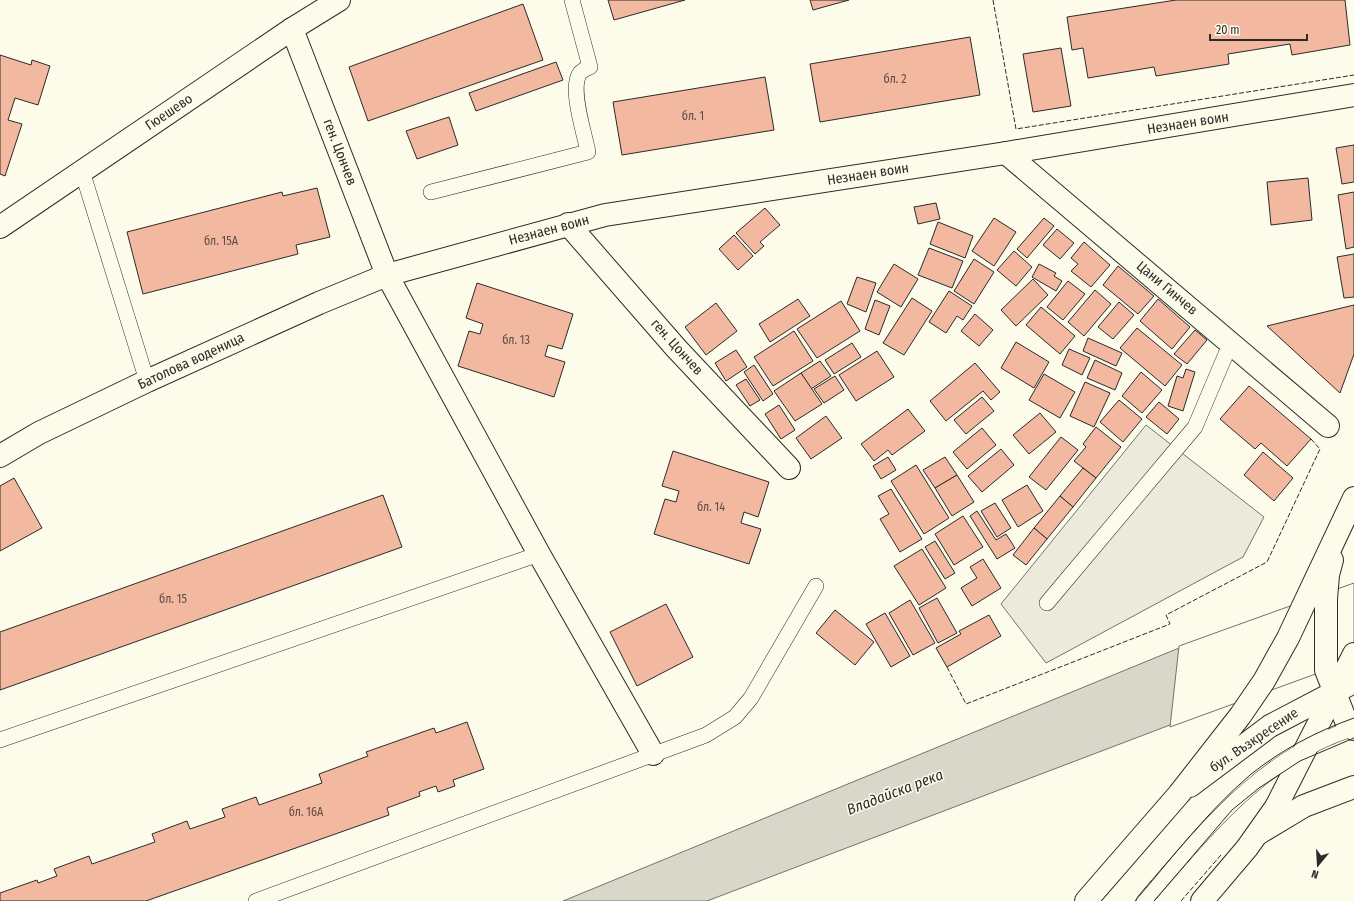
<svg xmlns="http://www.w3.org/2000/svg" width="1354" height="901" viewBox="0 0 1354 901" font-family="'Fira Sans Condensed',sans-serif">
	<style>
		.parking { fill: #eceadb; stroke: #74746e }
		.water { fill: #d8d7c9; stroke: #74746e }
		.pier { fill: #fdfbea; stroke: #74746e }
		.building { fill: #f2b8a0; stroke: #2b2b2b }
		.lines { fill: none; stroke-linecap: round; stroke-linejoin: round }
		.lane-casing { stroke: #2b2b2b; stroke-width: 16 }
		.street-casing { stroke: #2b2b2b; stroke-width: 24 }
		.secondary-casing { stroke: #2b2b2b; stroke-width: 24 }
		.primary-casing { stroke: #2b2b2b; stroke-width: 24 }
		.lane { stroke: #fdfbea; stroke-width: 15 }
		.street { stroke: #fdfbea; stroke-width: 22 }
		.secondary { stroke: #fdfbea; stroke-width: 22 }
		.primary { stroke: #fdfbea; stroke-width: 22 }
		.tram { stroke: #2b2b2b; stroke-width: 1 }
		.fence { stroke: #2b2b2b; stroke-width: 1; stroke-dasharray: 5 2; stroke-linecap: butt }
		.labels { text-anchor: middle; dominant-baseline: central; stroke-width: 3; stroke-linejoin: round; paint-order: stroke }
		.number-label { font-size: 12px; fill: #5d4e48 }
		.street-label { font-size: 14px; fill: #2b2b2b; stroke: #fdfbea }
		.water-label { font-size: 15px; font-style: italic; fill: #2b2b2b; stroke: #fdfbea }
	</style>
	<rect width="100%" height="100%" fill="#fdfbea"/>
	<!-- parking -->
	<polygon class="parking" points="1146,425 1264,517 1243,557 1046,663 1001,604"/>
	<!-- water -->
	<polygon class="water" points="1354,585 1354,658 1170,725 707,901 563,901 1179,648"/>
	<!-- pier -->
	<polygon class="pier" points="1354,583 1354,660 1170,727 1179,646"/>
	<!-- building -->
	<g class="building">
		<polygon points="608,0 685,0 614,20"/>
		<polygon points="810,0 849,0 813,10"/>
		<polygon points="1176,0 1345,0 1350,45 1292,55 1290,44 1228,54 1229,64 1156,76 1154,67 1088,78 1083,48 1072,50 1067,17"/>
		<polygon points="523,4 543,60 368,121 349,67"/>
		<polygon points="970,37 980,95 820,122 810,64"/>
		<polygon points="1061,48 1071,106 1033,112 1023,54"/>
		<polygon points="0,55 31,65 32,60 50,66 38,105 15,98 8,120 22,124 5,176 0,174"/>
		<polygon points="556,62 563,80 476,111 469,93"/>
		<polygon points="765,77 774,130 622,155 613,102"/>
		<polygon points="449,117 458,145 417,159 406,131"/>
		<polygon points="1354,145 1354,182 1342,184 1336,148"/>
		<polygon points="1308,178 1312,220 1271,225 1267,182"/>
		<polygon points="317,188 330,237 296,245 298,254 143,294 127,232 282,192 283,196"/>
		<polygon points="1354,192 1354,247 1346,249 1338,195"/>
		<polygon points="936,203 940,219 918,224 914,207"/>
		<polygon points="765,208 780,225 760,242 764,246 755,254 736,233"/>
		<polygon points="994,218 1016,232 994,266 972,251"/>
		<polygon points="1044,218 1054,226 1027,258 1017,249"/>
		<polygon points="938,222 973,236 965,258 930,244"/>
		<polygon points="1057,229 1074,243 1060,259 1043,245"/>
		<polygon points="734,235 753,256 738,270 719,249"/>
		<polygon points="1084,242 1110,265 1091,287 1071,271 1078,264 1071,258"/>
		<polygon points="929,248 963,261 952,288 918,275"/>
		<polygon points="1014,251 1032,267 1016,286 997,270"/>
		<polygon points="1354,254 1354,297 1344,298 1337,257"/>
		<polygon points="974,259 994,272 974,304 954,291"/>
		<polygon points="894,264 918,279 901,307 877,292"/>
		<polygon points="1039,264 1056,273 1054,276 1062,281 1056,291 1032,277"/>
		<polygon points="1118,266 1154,296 1138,314 1103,285"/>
		<polygon points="857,277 876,283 866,312 847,304"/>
		<polygon points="1033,279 1048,295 1016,326 1001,310"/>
		<polygon points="1068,281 1085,294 1063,320 1047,307"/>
		<polygon points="477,283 573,314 562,349 548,345 545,356 565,362 554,397 458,366 469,331 480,334 483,324 466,318"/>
		<polygon points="1095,290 1111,304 1084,336 1068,322"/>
		<polygon points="949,291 972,306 963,320 957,316 946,333 929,322"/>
		<polygon points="912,298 932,311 904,355 883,343"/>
		<polygon points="798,299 810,316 770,342 759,324"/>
		<polygon points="1158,299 1190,327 1172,349 1140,321"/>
		<polygon points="875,300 890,306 879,335 865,329"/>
		<polygon points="841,301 860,331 817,358 797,329"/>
		<polygon points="1119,302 1134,315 1113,339 1098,327"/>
		<polygon points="716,303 737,331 706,355 685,327"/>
		<polygon points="1354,305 1354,354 1340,393 1267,326"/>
		<polygon points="1041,307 1075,336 1060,354 1026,325"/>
		<polygon points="975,314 993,330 979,346 961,331"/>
		<polygon points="1137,328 1182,365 1165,386 1120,348"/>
		<polygon points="1195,330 1207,340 1187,364 1174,354"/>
		<polygon points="794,331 813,361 773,386 754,357"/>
		<polygon points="1088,338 1122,353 1116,366 1083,351"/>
		<polygon points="1016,342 1049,362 1034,388 1001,368"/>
		<polygon points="852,343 861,357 834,374 825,360"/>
		<polygon points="1069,349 1090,358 1082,375 1062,365"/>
		<polygon points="736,350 747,367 726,381 715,363"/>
		<polygon points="877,351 894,377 856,401 839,375"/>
		<polygon points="1095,360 1122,373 1115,390 1087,378"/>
		<polygon points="820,361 831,376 811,389 801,373"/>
		<polygon points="975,363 1000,392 991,400 983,391 946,421 930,401"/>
		<polygon points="754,365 773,394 763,401 744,372"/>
		<polygon points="1186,369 1195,372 1183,411 1168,406 1177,376 1183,378"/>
		<polygon points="1141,372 1162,390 1142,413 1122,396"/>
		<polygon points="801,373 822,404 795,421 774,391"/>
		<polygon points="1044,374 1075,392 1060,418 1029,400"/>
		<polygon points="835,376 844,390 824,403 814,389"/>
		<polygon points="746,379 760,400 750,406 736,385"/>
		<polygon points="1085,382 1110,393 1094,427 1070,416"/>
		<polygon points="1249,386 1311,439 1287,466 1261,443 1255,449 1220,419"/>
		<polygon points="982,397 994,411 966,434 954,420"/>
		<polygon points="1119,400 1142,419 1123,442 1100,422"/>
		<polygon points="1159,402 1179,419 1167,434 1146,417"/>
		<polygon points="779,405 795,430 781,439 765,414"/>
		<polygon points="908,409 925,431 892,455 888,450 874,461 861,444"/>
		<polygon points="1040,413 1056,432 1029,454 1013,435"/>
		<polygon points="826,416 842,438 811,459 796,438"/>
		<polygon points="1096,427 1121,447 1096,478 1074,461 1086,447 1083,444"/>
		<polygon points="982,428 996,445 967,469 953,452"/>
		<polygon points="1061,437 1078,450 1046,490 1029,477"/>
		<polygon points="1001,449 1014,465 982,492 968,476"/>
		<polygon points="673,451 769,482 758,517 744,512 741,523 761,529 749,564 654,534 665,499 676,502 679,491 662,486"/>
		<polygon points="1263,452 1293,478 1274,501 1244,475"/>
		<polygon points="888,457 896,470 881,479 873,466"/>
		<polygon points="945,457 957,475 935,488 923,470"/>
		<polygon points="916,465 949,518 924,534 891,481"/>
		<polygon points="1083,468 1096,478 1073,507 1060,496"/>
		<polygon points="957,475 974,502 952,516 935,488"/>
		<polygon points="14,478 42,528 0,551 0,486"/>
		<polygon points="1027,485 1043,511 1018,527 1002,500"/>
		<polygon points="891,489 922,539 900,552 880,519 889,514 878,496"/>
		<polygon points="383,495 402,547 0,690 0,632"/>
		<polygon points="1060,496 1073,507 1047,539 1034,528"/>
		<polygon points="995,503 1011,528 997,537 981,511"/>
		<polygon points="977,511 996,540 1006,534 1015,548 997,559 970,516"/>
		<polygon points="963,516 983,547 954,565 935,534"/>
		<polygon points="1034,528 1047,539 1026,565 1013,555"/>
		<polygon points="935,541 955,573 945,579 925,547"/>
		<polygon points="922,549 946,588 919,605 894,566"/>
		<polygon points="983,559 1001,588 972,606 961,588 977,578 970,567"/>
		<polygon points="937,598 957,633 938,643 919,608"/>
		<polygon points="910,600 935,643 913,655 889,613"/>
		<polygon points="666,604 693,657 637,686 610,632"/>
		<polygon points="835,610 874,642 855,665 816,633"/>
		<polygon points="885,613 910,656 891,667 866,624"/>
		<polygon points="989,615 1001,636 947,667 936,648 961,634 959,631"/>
		<polygon points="467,722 484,769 453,780 455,786 438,792 436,786 419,792 420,796 387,808 389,815 146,901 0,901 0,893 37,880 38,883 57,876 54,869 89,856 92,864 155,842 152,834 187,821 190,829 225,817 222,809 256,797 259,805 322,783 319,774 368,756 366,752 434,728 436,733"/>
	</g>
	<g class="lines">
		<defs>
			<g id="lane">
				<polyline points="82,171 147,381"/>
				<path d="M431 192 588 152C585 135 569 88 580 73 582 71 587 68 590 67L572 0"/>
				<polyline points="1047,603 1195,427 1231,342"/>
				<polyline points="0,740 539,554"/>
				<polyline points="256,901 706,735 735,717 751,698 816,586"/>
				<path d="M1144 901C1206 830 1260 758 1354 728"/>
			</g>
			<g id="street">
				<polyline points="292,29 387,275 539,554 653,754"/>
				<polyline points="1006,153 1328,426"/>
				<polyline points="568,224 676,348 789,468"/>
				<polyline points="0,227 292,29 339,0"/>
				<polyline points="0,456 39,433 147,381 319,303 387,275 605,215 1006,153 1354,95"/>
			</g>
			<g id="secondary">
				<polyline points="1190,786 1270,726 1354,682"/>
				<polyline points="1259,833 1304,806 1354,787"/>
			</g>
			<g id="primary">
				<polyline points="1332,560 1328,575 1326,599 1326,670 1346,721 1354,729"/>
				<polyline points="1086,901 1179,794 1240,716 1264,681 1288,638 1354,498"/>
				<polyline points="1202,901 1247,848 1276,807 1354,654"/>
			</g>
		</defs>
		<!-- lane casing -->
		<use href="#lane" class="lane-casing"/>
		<!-- street casing -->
		<use href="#street" class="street-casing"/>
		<!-- secondary casing -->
		<use href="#secondary" class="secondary-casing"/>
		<!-- primary casing -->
		<use href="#primary" class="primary-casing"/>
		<!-- lane -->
		<use href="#lane" class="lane"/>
		<!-- street -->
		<use href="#street" class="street"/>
		<!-- secondary -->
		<use href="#secondary" class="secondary"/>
		<!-- primary -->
		<use href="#primary" class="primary"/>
		<!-- tram -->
		<g class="tram">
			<path d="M1135 901C1171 859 1208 811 1250 775 1281 750 1317 731 1354 718"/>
			<polyline points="1154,901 1232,810 1259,788 1300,761 1354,738"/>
		</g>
		<!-- fence -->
		<g class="fence">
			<polyline points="993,0 1016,129 1354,75"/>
			<polyline points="947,667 966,704 1170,624 1166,615 1267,562 1320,449 1311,439"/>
			<polyline points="1181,901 1221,855"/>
		</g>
	</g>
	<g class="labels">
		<!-- number labels -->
		<g class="number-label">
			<text x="895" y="79">бл. 2</text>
			<text x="693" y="116">бл. 1</text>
			<text x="221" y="241">бл. 15А</text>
			<text x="516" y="340">бл. 13</text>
			<text x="711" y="507">бл. 14</text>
			<text x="173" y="599">бл. 15</text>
			<text x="306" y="812">бл. 16А</text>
		</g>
		<!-- street labels -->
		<g class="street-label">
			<text transform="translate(169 112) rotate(-34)">Гюешево</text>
			<text transform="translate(1188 123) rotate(-9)">Незнаен воин</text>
			<text transform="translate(340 152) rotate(69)">ген. Цончев</text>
			<text transform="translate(868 174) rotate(-9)">Незнаен воин</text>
			<text transform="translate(549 230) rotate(-15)">Незнаен воин</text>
			<text transform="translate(1167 288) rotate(40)">Цани Гинчев</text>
			<text transform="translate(677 347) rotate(48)">ген. Цончев</text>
			<text transform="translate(191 361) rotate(-25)">Батолова воденица</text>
			<text transform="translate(1254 740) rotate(-34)">бул. Възкресение</text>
		</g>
		<!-- water labels -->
		<g class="water-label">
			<text transform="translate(895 792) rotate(-21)">Владайска река</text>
		</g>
	</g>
	<!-- north arrow -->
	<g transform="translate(1318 865) rotate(198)" stroke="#fdfbea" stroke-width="3" paint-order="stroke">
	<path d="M0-3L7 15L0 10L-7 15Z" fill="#2b2b2b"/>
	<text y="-6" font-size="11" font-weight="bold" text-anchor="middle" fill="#2b2b2b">N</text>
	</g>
	<!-- scale -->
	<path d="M1210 34v6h97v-6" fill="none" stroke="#2b2b2b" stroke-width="2"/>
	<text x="1216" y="34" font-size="12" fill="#2b2b2b" stroke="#fdfbea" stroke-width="3" paint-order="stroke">20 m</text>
</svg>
